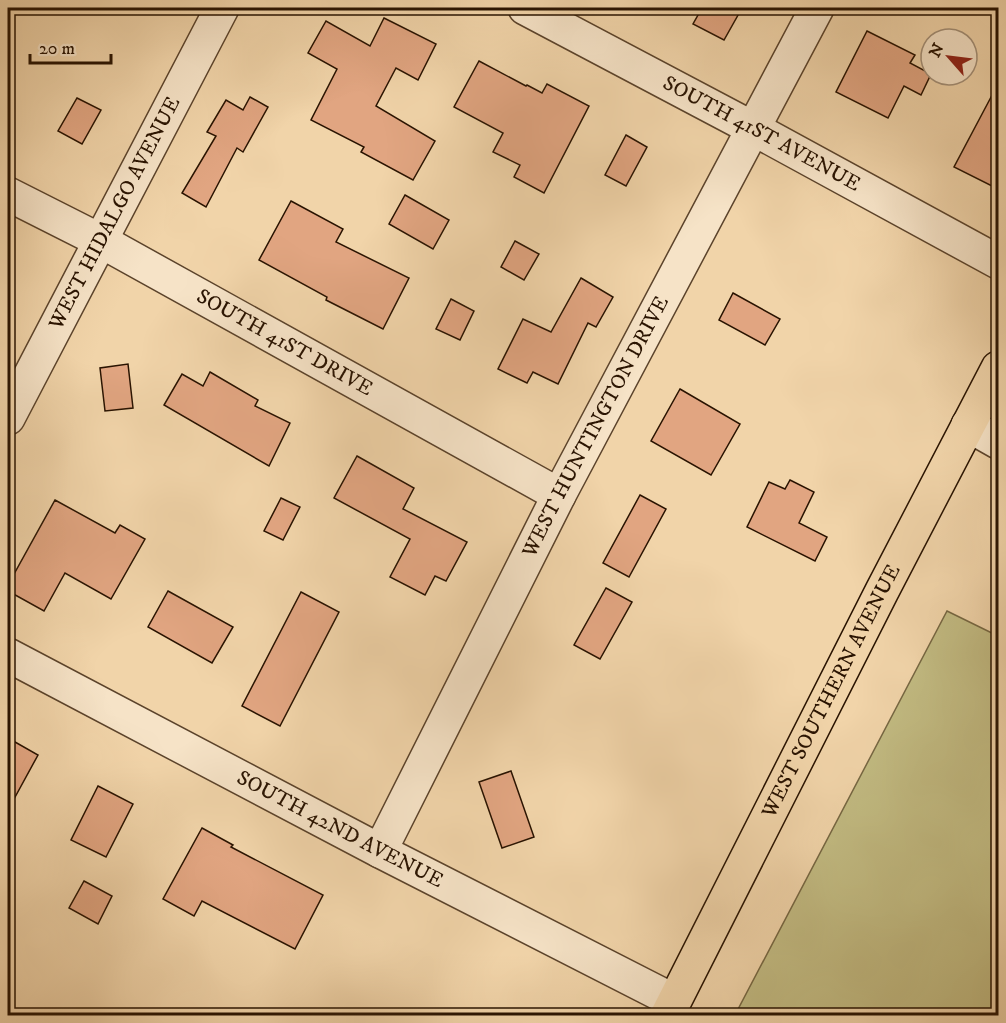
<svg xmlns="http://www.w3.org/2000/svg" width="1006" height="1023" viewBox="0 0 1006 1023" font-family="'IM FELL DW Pica',serif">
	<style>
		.green { fill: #c2bb82; stroke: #766742; stroke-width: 1.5 }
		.building { fill: #e1a581; stroke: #291301; stroke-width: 1.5 }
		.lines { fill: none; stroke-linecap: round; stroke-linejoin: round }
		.minor-casing { stroke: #5b432b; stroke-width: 36 }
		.major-casing { stroke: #291301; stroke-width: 36 }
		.minor { stroke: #f6e3c7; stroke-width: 33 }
		.major { stroke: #f1d4a9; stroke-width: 33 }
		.labels { text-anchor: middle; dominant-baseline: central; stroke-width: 5; stroke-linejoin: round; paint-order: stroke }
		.street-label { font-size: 21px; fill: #291301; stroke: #f6e3c7 }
	</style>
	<rect width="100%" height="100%" fill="#f1d4a9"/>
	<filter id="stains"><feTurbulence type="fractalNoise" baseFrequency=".00333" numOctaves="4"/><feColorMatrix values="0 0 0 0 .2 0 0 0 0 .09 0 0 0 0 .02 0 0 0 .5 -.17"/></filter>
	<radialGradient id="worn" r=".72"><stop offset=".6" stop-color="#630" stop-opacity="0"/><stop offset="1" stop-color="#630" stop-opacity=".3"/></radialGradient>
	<!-- green -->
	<polygon class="green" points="947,611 998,636 998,1015 735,1015"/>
	<!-- building -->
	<g class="building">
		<polygon points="702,8 742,8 724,40 693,24"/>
		<polygon points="384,18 436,44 418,80 396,68 376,106 435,141 413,180 361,152 364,147 311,120 337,69 308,53 326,21 370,46"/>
		<polygon points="867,31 915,55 910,63 931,74 921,95 904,86 888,118 836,92"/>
		<polygon points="479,61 526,86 527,85 542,93 547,84 589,106 544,193 514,177 520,165 493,152 503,133 454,107"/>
		<polygon points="999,82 999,173 992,186 954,167"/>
		<polygon points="250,97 268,107 243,152 237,148 206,207 182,193 216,136 207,132 226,100 243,110"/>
		<polygon points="77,98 101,110 82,144 58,131"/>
		<polygon points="626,135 647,147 626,186 605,175"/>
		<polygon points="405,195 449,220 433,249 389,224"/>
		<polygon points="291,201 343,229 336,242 409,278 383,329 326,300 327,297 259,260"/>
		<polygon points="515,241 539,254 524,280 501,267"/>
		<polygon points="581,278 613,297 596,327 588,323 558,384 533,372 527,383 498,369 523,319 551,332"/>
		<polygon points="733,293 780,319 765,345 719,320"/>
		<polygon points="451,299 474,311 460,340 436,329"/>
		<polygon points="128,364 133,408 105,411 100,368"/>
		<polygon points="210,372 258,400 255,406 290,423 269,466 164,405 182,374 203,386"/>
		<polygon points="680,389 740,424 711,475 651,441"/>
		<polygon points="357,456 414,488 403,509 467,542 446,581 435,576 425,595 390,577 410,539 334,498"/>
		<polygon points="790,480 814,492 799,523 827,537 815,561 747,527 769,482 785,489"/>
		<polygon points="640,495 666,509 629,577 603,563"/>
		<polygon points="281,498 300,507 283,540 264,531"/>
		<polygon points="55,500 115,533 120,525 145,539 111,599 65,573 44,611 8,591 8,585"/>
		<polygon points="606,588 632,602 600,659 574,645"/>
		<polygon points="168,591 233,627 212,663 148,627"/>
		<polygon points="301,592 339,612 280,726 242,706"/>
		<polygon points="8,738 38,755 8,810"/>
		<polygon points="511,771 534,837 502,848 479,782"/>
		<polygon points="98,786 133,804 106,857 71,840"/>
		<polygon points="202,828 233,845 231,847 323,895 295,949 202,901 194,916 163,899"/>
		<polygon points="84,881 112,896 98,924 69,908"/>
	</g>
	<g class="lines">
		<defs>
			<g id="minor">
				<path id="s1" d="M525 8 754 129 998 262"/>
				<path id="s2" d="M8 194 101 241 559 495"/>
				<path id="s3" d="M8 418 222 8"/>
				<polyline points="968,425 998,442"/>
				<path id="s4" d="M8 655 380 851 674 1001"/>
				<path id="s5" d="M380 851 559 495 817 8"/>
			</g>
			<g id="major">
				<path id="s6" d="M667 1016 882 591 998 368"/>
			</g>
		</defs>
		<!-- minor casing -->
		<use href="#minor" class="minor-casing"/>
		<!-- major casing -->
		<use href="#major" class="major-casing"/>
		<!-- minor -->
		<use href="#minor" class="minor"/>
		<!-- major -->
		<use href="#major" class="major"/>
	</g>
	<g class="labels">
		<!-- street labels -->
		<g class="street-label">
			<text stroke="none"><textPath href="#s1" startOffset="268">SOUTH 41ST AVENUE</textPath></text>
			<text stroke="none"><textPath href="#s3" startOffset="231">WEST HIDALGO AVENUE</textPath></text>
			<text stroke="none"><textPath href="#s2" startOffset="314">SOUTH 41ST DRIVE</textPath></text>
			<text stroke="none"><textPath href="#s5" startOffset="476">WEST HUNTINGTON DRIVE</textPath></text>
			<text stroke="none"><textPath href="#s6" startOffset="364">WEST SOUTHERN AVENUE</textPath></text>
			<text stroke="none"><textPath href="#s4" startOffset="375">SOUTH 42ND AVENUE</textPath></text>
		</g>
	</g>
	<!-- margin -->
	<rect width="1006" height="1023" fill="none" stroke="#f1d4a9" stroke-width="30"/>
	<rect x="9" y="9" width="988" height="1005" fill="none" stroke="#291301" stroke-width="3"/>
	<rect x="15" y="15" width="976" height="993" fill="none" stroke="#291301" stroke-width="1.5"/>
	<!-- north arrow -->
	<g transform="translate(949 57) rotate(298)"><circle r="28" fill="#f6e3c7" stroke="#a49078" stroke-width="1.5"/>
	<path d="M0-4.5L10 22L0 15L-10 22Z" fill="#8f2418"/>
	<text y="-9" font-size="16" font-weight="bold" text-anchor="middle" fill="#291301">N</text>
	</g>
	<!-- scale -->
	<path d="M30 54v9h81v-9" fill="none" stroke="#291301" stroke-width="3"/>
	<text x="39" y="54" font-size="18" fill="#291301" stroke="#f6e3c7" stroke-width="4.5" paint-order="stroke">20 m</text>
	<rect width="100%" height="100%" filter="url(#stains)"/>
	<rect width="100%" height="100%" fill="url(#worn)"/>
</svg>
